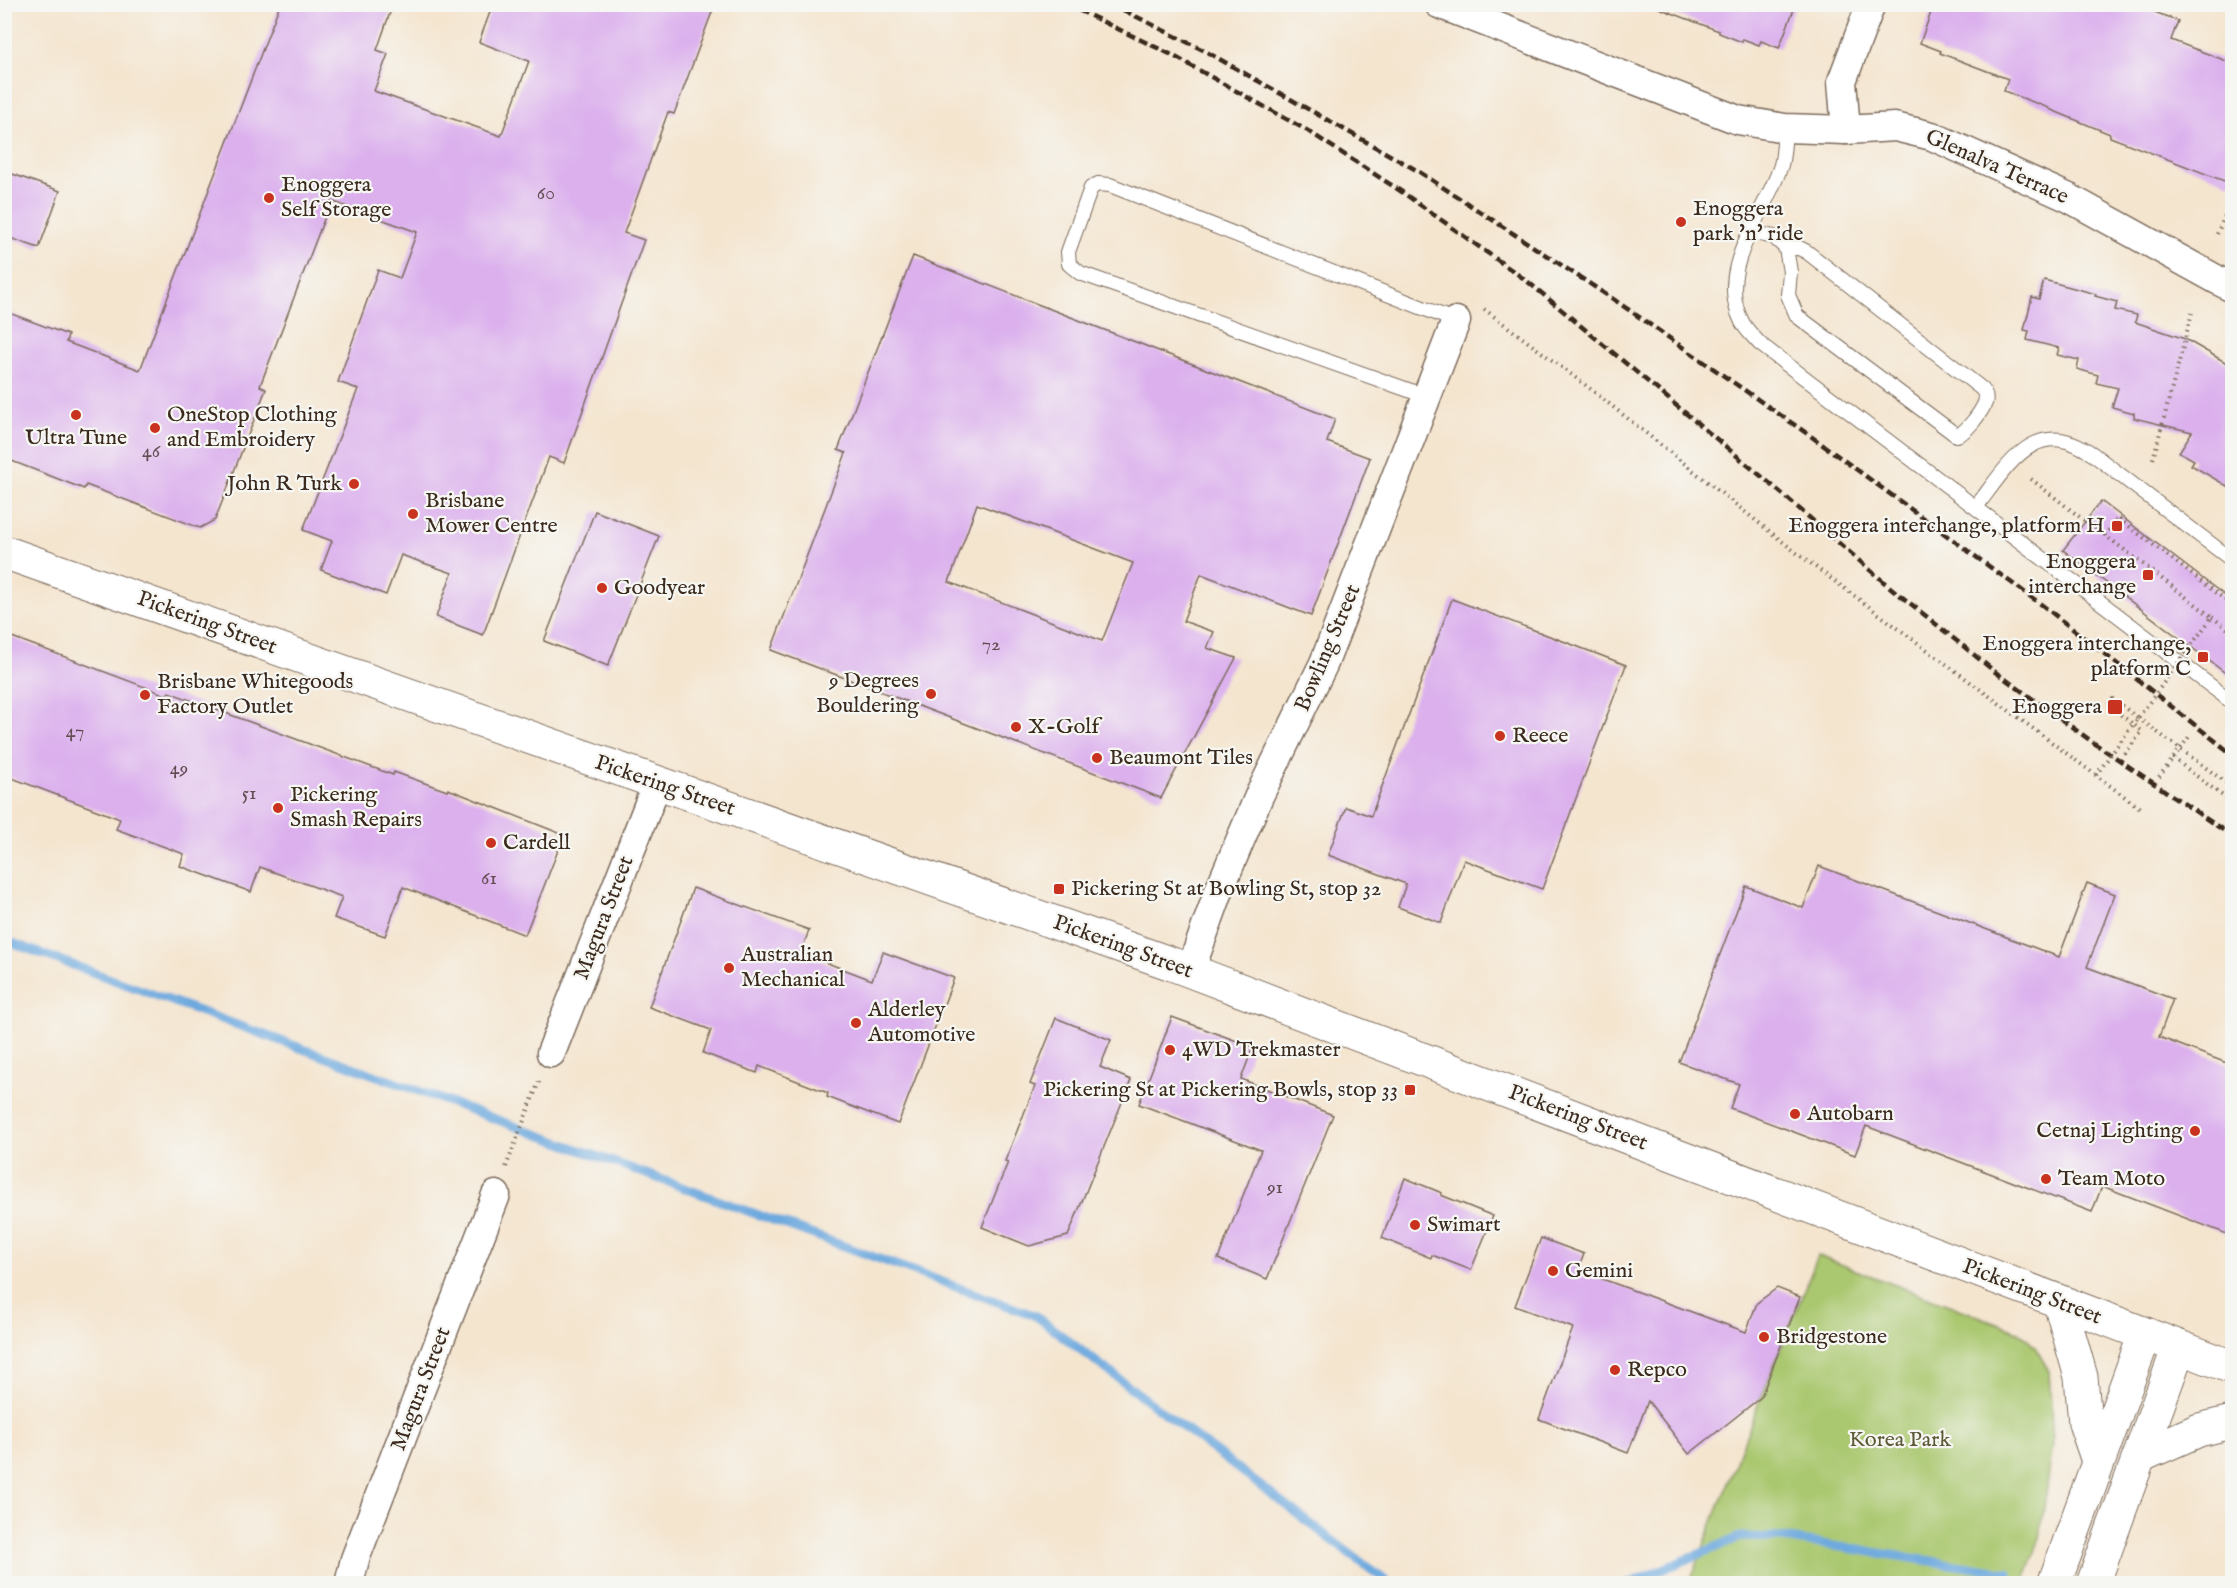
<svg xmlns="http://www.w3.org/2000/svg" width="2237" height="1588" viewBox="0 0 2237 1588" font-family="'IM FELL English',serif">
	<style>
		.green { fill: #aac870; stroke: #727947; stroke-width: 1.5 }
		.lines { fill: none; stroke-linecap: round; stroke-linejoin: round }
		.stream { stroke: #6da9de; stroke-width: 9 }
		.building { fill: #dbb0ed; fill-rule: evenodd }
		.lane-casing { stroke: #7c6b5c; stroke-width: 16 }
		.street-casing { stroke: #7c6b5c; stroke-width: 31 }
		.secondary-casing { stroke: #7c6b5c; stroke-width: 35 }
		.highway-casing { stroke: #7c6b5c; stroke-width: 35 }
		.path { stroke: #7c6b5c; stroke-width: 4; stroke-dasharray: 1.5 4.5; stroke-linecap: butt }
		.lane { stroke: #fff; stroke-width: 14 }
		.street { stroke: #fff; stroke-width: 28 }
		.secondary { stroke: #fff; stroke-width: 33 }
		.highway { stroke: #fff; stroke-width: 33 }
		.rail { stroke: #3b2a1e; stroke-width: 4.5; stroke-dasharray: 9 4.5; stroke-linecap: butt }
		.path-bridge { stroke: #7c6b5c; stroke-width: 4; stroke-dasharray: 1.5 4.5; stroke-linecap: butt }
		.poi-dot { fill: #c8321e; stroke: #f6f6f2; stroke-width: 2 }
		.labels { text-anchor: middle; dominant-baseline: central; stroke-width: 4.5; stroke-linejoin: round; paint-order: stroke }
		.number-label { font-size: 20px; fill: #634c52 }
		.street-label { font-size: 22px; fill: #3b2a1e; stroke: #f6f6f2 }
		.poi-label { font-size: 22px; fill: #3b2a1e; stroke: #f6f6f2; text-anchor: start }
		.park-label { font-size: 22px; fill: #5c5937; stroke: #f6f6f2 }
	</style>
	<rect width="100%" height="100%" fill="#f6f6f2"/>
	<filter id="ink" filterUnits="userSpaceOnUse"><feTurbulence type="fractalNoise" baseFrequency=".0167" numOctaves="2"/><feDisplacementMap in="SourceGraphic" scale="12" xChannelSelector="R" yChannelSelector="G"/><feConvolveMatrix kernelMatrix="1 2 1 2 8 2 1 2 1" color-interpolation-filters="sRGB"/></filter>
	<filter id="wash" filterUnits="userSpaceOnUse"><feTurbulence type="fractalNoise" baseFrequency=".008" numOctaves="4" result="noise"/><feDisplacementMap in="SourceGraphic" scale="24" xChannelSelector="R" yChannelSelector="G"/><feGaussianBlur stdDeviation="1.35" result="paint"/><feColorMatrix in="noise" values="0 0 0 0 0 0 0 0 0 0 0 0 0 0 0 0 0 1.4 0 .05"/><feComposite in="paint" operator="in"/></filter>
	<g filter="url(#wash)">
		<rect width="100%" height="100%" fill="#f4e5cf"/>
		<!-- green -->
		<polygon class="green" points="1818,1256 2018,1331 2035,1347 2049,1371 2053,1443 2040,1538 2024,1583 1689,1584 1761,1397"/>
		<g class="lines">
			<!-- stream -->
			<g class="stream">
				<polyline points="4,940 1036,1316 1390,1584"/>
				<polyline points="1628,1584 1740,1537 1782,1538 2008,1573"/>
			</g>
		</g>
		<g id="blocks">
			<!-- building -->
			<g class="building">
				<polygon points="280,4 393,4 377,50 388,54 374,91 501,136 529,61 479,42 493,4 715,4 674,114 668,112 624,233 644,240 564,463 549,457 483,635 436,617 452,573 401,555 386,595 321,570 332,541 303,530 358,389 338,382 378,270 400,278 417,232 331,201 260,386 266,389 215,520 200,528 86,485 84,489 4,458 4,311 68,335 66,342 140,370"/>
				<polygon points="1656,4 1796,4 1779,48 1761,41 1759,45 1743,39 1742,42 1719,33 1719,31 1656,7"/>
				<polygon points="1934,4 2134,4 2178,21 2171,40 2232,63 2232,184 2110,137 2110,134 2049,109 2049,108 2004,91 2008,79 1940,53 1941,51 1920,43"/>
				<polygon points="4,171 60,191 39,248 4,236"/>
				<path d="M913 256 1335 419 1327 442 1370 458 1311 616 1201 574 1183 621 1214 632 1207 648 1236 658 1161 798 771 650 846 453 838 450ZM977 504 1133 563 1102 641 949 582Z"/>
				<polygon points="2044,280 2096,294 2095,296 2117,302 2115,310 2137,315 2135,322 2185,339 2232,366 2232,489 2191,465 2194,460 2179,452 2192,432 2134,418 2134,413 2112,407 2118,388 2096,383 2098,375 2077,369 2079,360 2057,355 2059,348 2027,340 2029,331 2024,330 2032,297 2039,299"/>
				<polygon points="2101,501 2232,601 2232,678 2063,550"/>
				<polygon points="595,511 659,536 608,666 544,641"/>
				<polygon points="1452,599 1626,665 1542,889 1464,860 1441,923 1398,907 1406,884 1328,855 1346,807 1371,816"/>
				<polygon points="4,634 166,695 169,692 393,775 394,772 447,791 448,789 564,835 525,935 403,887 385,936 334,918 342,897 260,867 251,892 180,866 184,854 116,829 120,819 4,775"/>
				<polygon points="1819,866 2059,957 2087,883 2115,894 2087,967 2173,999 2159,1037 2232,1065 2232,1236 2102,1186 2092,1212 1866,1126 1855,1155 1730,1108 1739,1084 1679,1062 1746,886 1803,908"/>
				<polygon points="693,888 809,930 801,953 872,980 883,952 954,978 898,1124 827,1097 828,1093 759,1066 757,1073 703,1053 711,1030 649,1007"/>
				<polygon points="1172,1017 1253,1047 1241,1079 1333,1115 1267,1279 1218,1259 1261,1150 1139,1104"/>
				<polygon points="1056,1018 1111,1040 1100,1067 1131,1080 1068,1236 1029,1246 982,1227 1008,1162 1005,1161 1035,1086 1030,1084"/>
				<polygon points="1405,1178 1442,1193 1441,1195 1493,1216 1471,1270 1432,1255 1431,1258 1382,1238"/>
				<polygon points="1541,1238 1584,1254 1578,1270 1746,1332 1757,1303 1777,1288 1800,1297 1761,1397 1689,1454 1648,1401 1628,1453 1539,1419 1573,1328 1515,1306"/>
			</g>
		</g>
	</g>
	<g filter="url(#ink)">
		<use href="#blocks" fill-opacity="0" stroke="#7c6b5c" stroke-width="1.5"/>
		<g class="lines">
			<defs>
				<g id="lane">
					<path d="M1785 128C1784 140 1784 154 1781 165 1766 214 1714 268 1742 322 1746 330 1754 337 1760 344L2232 702"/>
					<path d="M1749 232 1774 237 1786 248 1790 272 1788 295 1797 316 1956 435C1966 434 1981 412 1985 403 1987 397 1985 393 1982 389L1807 252 1799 248H1786"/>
					<polyline points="1428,397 1080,273 1069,264 1068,252 1091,188 1098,184 1110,185 1456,321"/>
					<path d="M1976 507C2009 464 2036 413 2094 455L2232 560"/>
				</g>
				<g id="street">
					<polyline points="1439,4 1738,120 1785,128 1846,130 1895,127 1932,136 2069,198 2232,288"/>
					<polyline points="1846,130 1842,81 1871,4"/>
					<polyline points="1190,971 1220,888 1259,796 1324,663 1456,321"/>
					<polyline points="551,1053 657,783"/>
					<polyline points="349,1584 355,1559 496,1195"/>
				</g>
				<polyline id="secondary" points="4,552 1172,964 2232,1367"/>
				<g id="highway">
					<polyline points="2060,1303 2081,1377 2085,1423 2098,1461"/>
					<polyline points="2140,1456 2199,1430 2232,1422"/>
					<polyline points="2054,1584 2145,1334"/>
					<polyline points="2093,1584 2179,1347"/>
				</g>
			</defs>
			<!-- lane casing -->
			<use href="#lane" class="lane-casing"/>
			<!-- street casing -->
			<use href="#street" class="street-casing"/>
			<!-- secondary casing -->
			<use href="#secondary" class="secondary-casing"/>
			<!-- highway casing -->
			<use href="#highway" class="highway-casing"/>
			<!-- path -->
			<g class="path">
				<polyline points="2217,234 2232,200"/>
				<polyline points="1484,309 1588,387 1798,554 2140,808"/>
				<polyline points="2153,459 2192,313"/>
				<polyline points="2031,479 2085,521"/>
				<polyline points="2212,617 2232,632"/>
				<polyline points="2125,754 2142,731 2108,705 2113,699 2138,718"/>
				<polyline points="2173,758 2232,803"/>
				<polyline points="2159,777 2189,737"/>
				<polyline points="506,1167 540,1079"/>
			</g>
			<!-- lane -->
			<use href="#lane" class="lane"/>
			<!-- street -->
			<use href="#street" class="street"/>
			<!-- secondary -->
			<use href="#secondary" class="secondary"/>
			<!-- highway -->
			<use href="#highway" class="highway"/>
			<!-- rail -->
			<g class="rail">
				<polyline points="1066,4 1170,54 1308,131 1402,192 1527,281 1773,486 1885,583 1994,671 2094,743 2232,836"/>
				<polyline points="1111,4 1205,51 1418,171 1616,301 1812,437 2042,605 2232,754"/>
			</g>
			<!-- path-bridge -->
			<g class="path-bridge">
				<polyline points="2085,521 2105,535"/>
				<polyline points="2138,718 2232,787"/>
				<polyline points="2096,775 2212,617 2105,535 2118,518 2232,605"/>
			</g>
		</g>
	</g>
	<!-- markers -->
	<g class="poi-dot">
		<circle cx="269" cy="198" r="6"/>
		<circle cx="1681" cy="222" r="6"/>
		<circle cx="76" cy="415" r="6"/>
		<circle cx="155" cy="428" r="6"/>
		<circle cx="354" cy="484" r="6"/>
		<circle cx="413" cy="514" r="6"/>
		<rect x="2111" y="520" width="12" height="12" rx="3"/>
		<rect x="2142" y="569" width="12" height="12" rx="3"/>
		<circle cx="602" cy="588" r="6"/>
		<rect x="2197" y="651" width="12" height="12" rx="3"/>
		<circle cx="931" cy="694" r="6"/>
		<circle cx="145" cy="695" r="6"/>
		<rect x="2107" y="699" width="16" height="16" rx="3"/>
		<circle cx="1016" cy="727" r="6"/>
		<circle cx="1500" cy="736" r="6"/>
		<circle cx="1097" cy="758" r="6"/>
		<circle cx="278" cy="808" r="6"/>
		<circle cx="491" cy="843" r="6"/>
		<rect x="1053" y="883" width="12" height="12" rx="3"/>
		<circle cx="729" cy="968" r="6"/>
		<circle cx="856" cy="1023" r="6"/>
		<circle cx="1170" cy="1050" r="6"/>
		<rect x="1404" y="1084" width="12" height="12" rx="3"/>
		<circle cx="1795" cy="1114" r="6"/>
		<circle cx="2195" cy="1131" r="6"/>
		<circle cx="2046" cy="1179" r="6"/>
		<circle cx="1415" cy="1225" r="6"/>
		<circle cx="1553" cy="1271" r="6"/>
		<circle cx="1764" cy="1337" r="6"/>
		<circle cx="1615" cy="1370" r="6"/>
	</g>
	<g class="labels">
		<!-- number labels -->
		<g class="number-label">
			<text x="546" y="193">60</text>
			<text x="151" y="451">46</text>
			<text x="991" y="644">72</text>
			<text x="75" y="731">47</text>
			<text x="179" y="768">49</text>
			<text x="249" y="793">51</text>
			<text x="489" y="878">61</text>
			<text x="1275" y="1187">91</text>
		</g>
		<!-- street labels -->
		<g class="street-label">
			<text transform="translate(1997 167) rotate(24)">Glenalva Terrace</text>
			<text transform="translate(207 623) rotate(20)">Pickering Street</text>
			<text transform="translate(1328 648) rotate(-67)">Bowling Street</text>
			<text transform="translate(665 786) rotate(19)">Pickering Street</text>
			<text transform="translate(604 918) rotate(-69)">Magura Street</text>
			<text transform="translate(1123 947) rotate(20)">Pickering Street</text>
			<text transform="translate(1578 1118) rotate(21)">Pickering Street</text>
			<text transform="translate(2032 1292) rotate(21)">Pickering Street</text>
			<text transform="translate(421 1389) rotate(-69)">Magura Street</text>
		</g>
		<!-- poi labels -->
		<g class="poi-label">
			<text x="281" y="185">Enoggera<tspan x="281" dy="25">Self Storage</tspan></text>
			<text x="1693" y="209">Enoggera<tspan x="1693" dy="25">park 'n' ride</tspan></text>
			<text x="167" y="415">OneStop Clothing<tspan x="167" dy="25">and Embroidery</tspan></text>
			<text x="76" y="438" text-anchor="middle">Ultra Tune</text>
			<text x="342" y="484" text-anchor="end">John R Turk</text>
			<text x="425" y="501">Brisbane<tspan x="425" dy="25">Mower Centre</tspan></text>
			<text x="2105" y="526" text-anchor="end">Enoggera interchange, platform H</text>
			<text x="2136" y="562" text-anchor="end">Enoggera<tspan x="2136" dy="25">interchange</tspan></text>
			<text x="614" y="588">Goodyear</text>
			<text x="2191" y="644" text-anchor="end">Enoggera interchange,<tspan x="2191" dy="25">platform C</tspan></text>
			<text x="919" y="681" text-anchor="end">9 Degrees<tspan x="919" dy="25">Bouldering</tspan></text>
			<text x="157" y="682">Brisbane Whitegoods<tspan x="157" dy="25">Factory Outlet</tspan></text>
			<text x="2102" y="707" text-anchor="end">Enoggera</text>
			<text x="1028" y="727">X-Golf</text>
			<text x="1512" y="736">Reece</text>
			<text x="1109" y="758">Beaumont Tiles</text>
			<text x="290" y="795">Pickering<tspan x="290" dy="25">Smash Repairs</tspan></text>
			<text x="503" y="843">Cardell</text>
			<text x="1071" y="889">Pickering St at Bowling St, stop 32</text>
			<text x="741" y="955">Australian<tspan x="741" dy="25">Mechanical</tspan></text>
			<text x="868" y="1010">Alderley<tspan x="868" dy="25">Automotive</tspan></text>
			<text x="1182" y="1050">4WD Trekmaster</text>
			<text x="1398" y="1090" text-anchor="end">Pickering St at Pickering Bowls, stop 33</text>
			<text x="1807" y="1114">Autobarn</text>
			<text x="2183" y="1131" text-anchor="end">Cetnaj Lighting</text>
			<text x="2058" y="1179">Team Moto</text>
			<text x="1427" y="1225">Swimart</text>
			<text x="1565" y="1271">Gemini</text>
			<text x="1776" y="1337">Bridgestone</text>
			<text x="1627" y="1370">Repco</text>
		</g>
		<!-- park labels -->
		<g class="park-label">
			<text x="1900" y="1440">Korea Park</text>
		</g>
	</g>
	<!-- margin -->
	<rect width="2237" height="1588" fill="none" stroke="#f6f6f2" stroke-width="24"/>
</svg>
